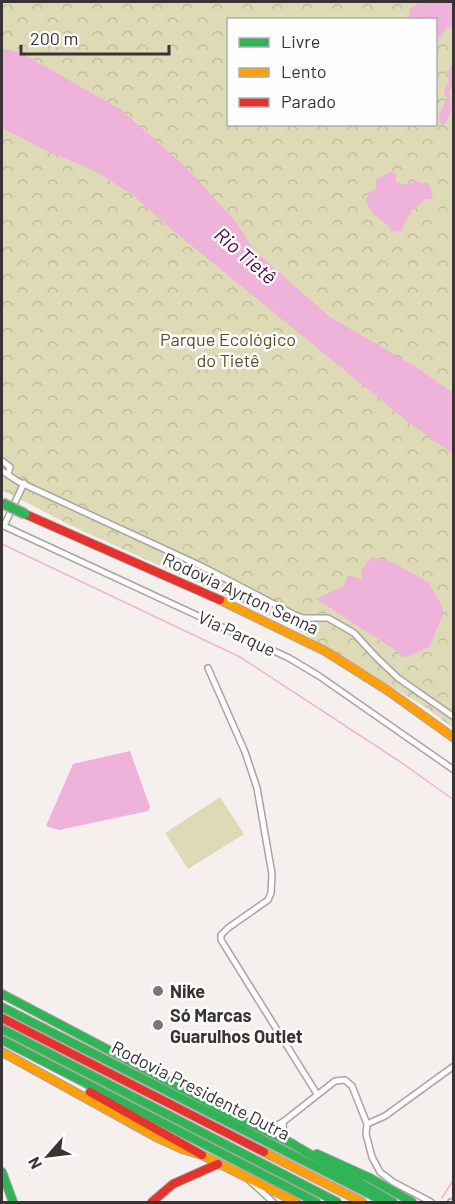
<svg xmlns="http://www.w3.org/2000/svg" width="455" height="1204" viewBox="0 0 455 1204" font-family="Barlow,sans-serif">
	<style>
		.grass { fill: #dfdab6 }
		.forest { fill: url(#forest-crowns); fill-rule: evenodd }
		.water { fill: #efb2da }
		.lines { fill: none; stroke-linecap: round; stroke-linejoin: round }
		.stream { stroke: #efb2da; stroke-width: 1.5 }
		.street-casing { stroke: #a7a4a3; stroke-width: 8 }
		.fast-casing { stroke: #a7a4a3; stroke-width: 10 }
		.slow-casing { stroke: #a7a4a3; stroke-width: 10 }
		.jam-casing { stroke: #a7a4a3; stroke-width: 10 }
		.street { stroke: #fefdfc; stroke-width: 5 }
		.fast { stroke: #30b455; stroke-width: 8 }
		.slow { stroke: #ff9f0a; stroke-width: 8 }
		.jam { stroke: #e5322d; stroke-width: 8 }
		.fast-bridge-casing { stroke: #b4a8a9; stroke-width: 12; stroke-linecap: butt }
		.fast-bridge { stroke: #30b455; stroke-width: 9 }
		.poi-dot { fill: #7a7674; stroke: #fefefe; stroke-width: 2 }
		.labels { text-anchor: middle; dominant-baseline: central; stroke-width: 5; stroke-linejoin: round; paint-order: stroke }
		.park-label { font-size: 18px; fill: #555127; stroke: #fefefe }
		.street-label { font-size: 18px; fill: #383433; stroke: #fefefe }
		.poi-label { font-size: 18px; font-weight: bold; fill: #383433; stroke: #fefefe; text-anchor: start }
		.water-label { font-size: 20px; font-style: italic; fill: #4c003d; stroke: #fefefe }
	</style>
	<defs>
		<pattern id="forest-crowns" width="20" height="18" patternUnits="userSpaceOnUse" patternTransform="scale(1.5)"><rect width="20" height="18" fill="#dfdab6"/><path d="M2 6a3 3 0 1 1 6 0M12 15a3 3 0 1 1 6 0" fill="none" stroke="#c0bc9d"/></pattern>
	</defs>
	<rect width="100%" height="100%" fill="#f5f0ee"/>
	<!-- grass -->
	<polygon class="grass" points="220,797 244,834 188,869 165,833"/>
	<!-- forest -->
	<path class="forest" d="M2 2H453V728L425 707 286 623 72 526 2 490ZM228 20H436V124H228Z"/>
	<!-- water -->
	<g class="water">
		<polygon points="420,2 453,2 453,28 446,27 441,38 438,37 436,43 436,20 401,19 409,18 409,10"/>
		<path d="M453 45V87L449 91C450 107 455 111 443 125L441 124 439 116 447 98 444 93 446 85 449 83 447 73 452 65Z"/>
		<polygon points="2,48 21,53 120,109 187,168 235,221 254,250 330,317 416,367 453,393 453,454 403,418 170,228 133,195 93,170 49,152 2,128"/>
		<path d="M390 171 396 174V181C404 187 407 185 415 180L421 183H428L432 193V199H424L422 203 410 211 411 214 408 216 401 231 391 232 389 226 373 214 365 200 370 192 376 188 375 182C379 176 385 176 390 171Z"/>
		<polygon points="371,557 394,563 428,582 440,602 444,613 429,647 406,657 316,599 344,586 348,575 362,580 361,571"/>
		<polygon points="130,751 150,807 148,811 59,830 46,826 73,764"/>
	</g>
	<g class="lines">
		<!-- stream -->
		<g class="stream">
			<polyline points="2,544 240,657 399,761 454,800"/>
			<polyline points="442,1198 454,1179"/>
		</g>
		<defs>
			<g id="street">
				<polyline points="2,461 10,467 8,474"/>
				<polyline points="2,471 19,482 201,566 295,615 303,618 328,618 354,633 376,657 398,678 454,717"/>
				<polyline points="24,483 4,526 289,658 319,676 454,770"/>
				<polyline points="208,668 245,752 257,788 272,874 271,893 268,900 228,928 221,935 221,940 317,1094"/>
				<polyline points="283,1122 284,1139"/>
				<polyline points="367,1124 385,1116 454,1066"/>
				<polyline points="265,1131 283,1122 335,1081 345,1080 352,1086 367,1124 366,1134 372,1157 380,1172 393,1182 431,1202"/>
				<polyline points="250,1181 273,1202"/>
				<polyline points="451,1202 454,1202"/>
			</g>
			<g id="fast">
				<polyline points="2,994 238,1118 293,1144"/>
				<polyline points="2,1007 385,1202"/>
				<polyline points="2,1029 337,1202"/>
				<polyline points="2,1040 316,1202"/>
				<polyline points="289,1142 393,1202"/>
				<polyline points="317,1154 370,1178 412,1202"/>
				<polyline points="2,1172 13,1202"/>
			</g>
			<g id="slow">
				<polyline points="220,600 325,651 387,690 454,738"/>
				<polyline points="2,1052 158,1138 182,1149 202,1155 296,1202"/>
				<polyline points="264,1152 362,1202"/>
			</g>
			<g id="jam">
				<polyline points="25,514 220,600"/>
				<polyline points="2,1018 264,1152"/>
				<polyline points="90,1092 202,1155"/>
				<polyline points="152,1202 173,1184 218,1164"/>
			</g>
		</defs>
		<!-- street casing -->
		<use href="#street" class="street-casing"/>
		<!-- fast casing -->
		<use href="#fast" class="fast-casing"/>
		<!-- slow casing -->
		<use href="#slow" class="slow-casing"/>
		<!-- jam casing -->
		<use href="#jam" class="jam-casing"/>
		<!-- street -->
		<use href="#street" class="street"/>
		<!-- fast -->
		<use href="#fast" class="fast"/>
		<!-- slow -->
		<use href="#slow" class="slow"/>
		<!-- jam -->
		<use href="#jam" class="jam"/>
		<defs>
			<polyline id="fast-bridge" points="2,503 25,514"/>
		</defs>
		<!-- fast-bridge casing -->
		<use href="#fast-bridge" class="fast-bridge-casing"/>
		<!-- fast-bridge -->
		<use href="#fast-bridge" class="fast-bridge"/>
	</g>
	<!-- markers -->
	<g class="poi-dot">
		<circle cx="158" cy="991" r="6"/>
		<circle cx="158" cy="1025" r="6"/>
	</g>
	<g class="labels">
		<!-- park labels -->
		<g class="park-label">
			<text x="228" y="339">Parque Ecológico<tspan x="228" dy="21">do Tietê</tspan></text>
		</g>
		<!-- street labels -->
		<g class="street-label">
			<text transform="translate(241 593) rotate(25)">Rodovia Ayrton Senna</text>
			<text transform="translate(237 633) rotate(25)">Via Parque</text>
			<text transform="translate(201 1090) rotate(27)">Rodovia Presidente Dutra</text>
		</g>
		<!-- poi labels -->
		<g class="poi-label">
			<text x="170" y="991">Nike</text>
			<text x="170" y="1015">Só Marcas<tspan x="170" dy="21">Guarulhos Outlet</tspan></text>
		</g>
		<!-- water labels -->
		<g class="water-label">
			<text transform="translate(246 255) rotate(41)">Rio Tietê</text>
		</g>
	</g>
	<!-- border -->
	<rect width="455" height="1204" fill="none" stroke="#383433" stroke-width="6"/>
	<!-- legend -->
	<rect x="227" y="18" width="210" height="108" fill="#fefefe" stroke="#afadad" stroke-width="1.5"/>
	<rect x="239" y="38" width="30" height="9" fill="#30b455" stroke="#afadad" stroke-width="1.5"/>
	<text x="281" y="48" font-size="18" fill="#383433">Livre</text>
	<rect x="239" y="68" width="30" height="9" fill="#ff9f0a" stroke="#afadad" stroke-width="1.5"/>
	<text x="281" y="78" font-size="18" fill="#383433">Lento</text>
	<rect x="239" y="98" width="30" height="9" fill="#e5322d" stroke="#afadad" stroke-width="1.5"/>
	<text x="281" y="108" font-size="18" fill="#383433">Parado</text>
	<!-- north arrow -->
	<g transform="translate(48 1156) rotate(242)" stroke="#fefefe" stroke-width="4.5" paint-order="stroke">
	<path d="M0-4.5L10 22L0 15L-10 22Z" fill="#383433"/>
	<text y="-9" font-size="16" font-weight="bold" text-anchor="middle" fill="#383433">N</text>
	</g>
	<!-- scale -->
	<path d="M21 45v9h148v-9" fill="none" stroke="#383433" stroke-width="3"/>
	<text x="30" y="45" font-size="18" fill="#383433" stroke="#fefefe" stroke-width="4.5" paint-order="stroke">200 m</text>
</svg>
